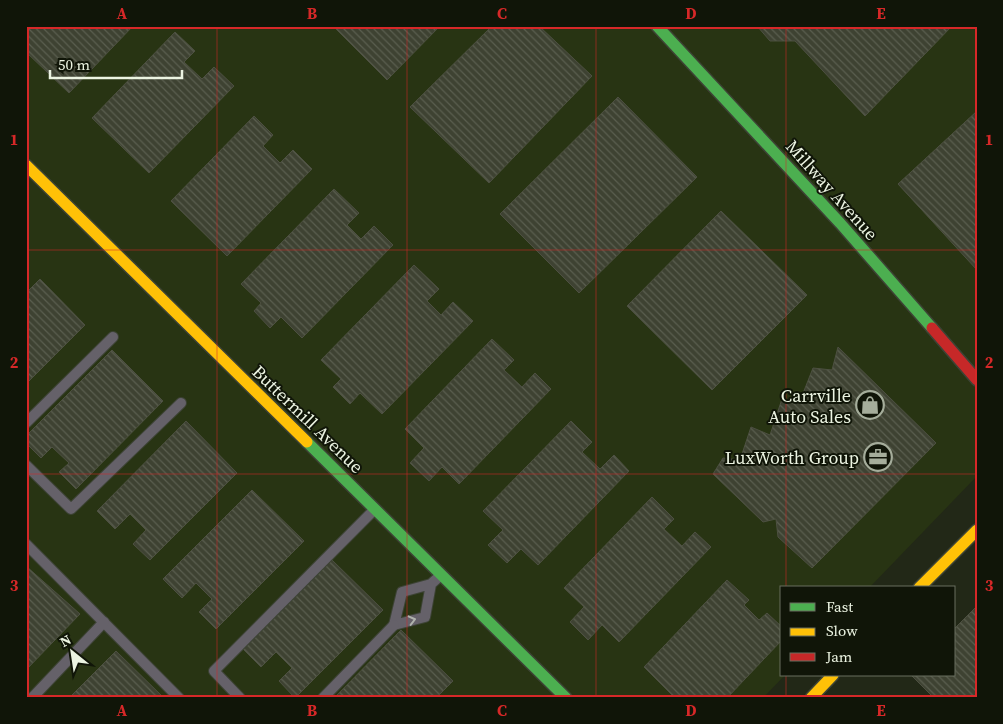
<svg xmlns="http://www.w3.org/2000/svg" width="1003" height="724" viewBox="0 0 1003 724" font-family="'Source Serif 4',serif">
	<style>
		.built { fill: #283413 }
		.building { fill: url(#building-back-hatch); stroke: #4d5041 }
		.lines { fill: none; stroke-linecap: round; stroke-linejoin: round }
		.lane-casing { stroke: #3d4335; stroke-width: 12 }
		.fast-casing { stroke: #3d4335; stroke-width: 14 }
		.slow-casing { stroke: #3d4335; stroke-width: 14 }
		.jam-casing { stroke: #3d4335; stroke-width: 14 }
		.lane { stroke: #656169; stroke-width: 10 }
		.fast { stroke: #4caf50; stroke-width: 11 }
		.slow { stroke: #ffc107; stroke-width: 11 }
		.jam { stroke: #c62828; stroke-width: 11 }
		.oneway { stroke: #afb2ac }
		.grid { fill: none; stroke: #d62828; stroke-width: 1; stroke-opacity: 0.55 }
		.labels { text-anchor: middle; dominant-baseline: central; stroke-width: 4; stroke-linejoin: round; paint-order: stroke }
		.street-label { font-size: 18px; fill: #ecf4e2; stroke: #101508 }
		.poi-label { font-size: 18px; fill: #ecf4e2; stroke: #101508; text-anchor: end }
		.neatline { fill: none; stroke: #d62828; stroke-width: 2 }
		.grid-label { font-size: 16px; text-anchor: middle; font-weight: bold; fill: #d62828 }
	</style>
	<defs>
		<pattern id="building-back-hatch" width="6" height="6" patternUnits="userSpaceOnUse" patternTransform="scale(1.25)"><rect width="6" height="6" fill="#3e4232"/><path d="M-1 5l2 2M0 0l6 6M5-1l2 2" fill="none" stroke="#5a5e4f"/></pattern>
	</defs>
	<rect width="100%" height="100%" fill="#222817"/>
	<!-- built -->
	<polygon class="built" points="26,26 977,26 977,476 869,588 782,588 782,675 785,675 763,698 26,698"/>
	<!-- building -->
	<g class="building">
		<polygon points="26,26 133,26 69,93 26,52"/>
		<polygon points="333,26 440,26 387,80"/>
		<polygon points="492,26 539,26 592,76 489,183 410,107"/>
		<polygon points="757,26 952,26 865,116 795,41 770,41"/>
		<polygon points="175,32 195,51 184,62 202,79 214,67 234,86 149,173 92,118"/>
		<polygon points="618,97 697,177 579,293 500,214"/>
		<polygon points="977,111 977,270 898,184"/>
		<polygon points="254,116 273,135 263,146 280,163 293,150 312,169 227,256 171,201"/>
		<polygon points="334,189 359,213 347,225 361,239 374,226 393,245 302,338 281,317 270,328 254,311 261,303 241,284"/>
		<polygon points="721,211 807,295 712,390 627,306"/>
		<polygon points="414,265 439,289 427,301 441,315 453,302 473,321 382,414 360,393 350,404 333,387 341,379 321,360"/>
		<polygon points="40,279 85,325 26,384 26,293"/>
		<polygon points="492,339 514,360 504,370 522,387 535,373 551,389 459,484 442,467 429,481 410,463 424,448 405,429"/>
		<polygon points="838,347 936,443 812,568 778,537 776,519 763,522 713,474 723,458 740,460 751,427 770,435 782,399 800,401 813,368 832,370"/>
		<polygon points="112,350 163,401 76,489 59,472 69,463 52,447 41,458 26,443 26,436"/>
		<polygon points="186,421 237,473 150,560 133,544 146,530 130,514 115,529 97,511"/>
		<polygon points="571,421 592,442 582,452 600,469 614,455 629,471 538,565 521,549 507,563 488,545 503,530 483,511"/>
		<polygon points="252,490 304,541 216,629 199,612 212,599 196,583 182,598 163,579"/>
		<polygon points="652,497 674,519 664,529 682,546 695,532 711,547 619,642 602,625 588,640 570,622 584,607 564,588"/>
		<polygon points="331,559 383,610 295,698 279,681 292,668 276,652 261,667 242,648"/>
		<polygon points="26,566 80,614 26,670"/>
		<polygon points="727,580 749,600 744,605 759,620 767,613 782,627 782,640 727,698 675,698 644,667"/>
		<polygon points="977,606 977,698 934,698 911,675 954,675 954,629"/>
		<polygon points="401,630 453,681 436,698 334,698"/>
		<polygon points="116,651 164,698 69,698"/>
	</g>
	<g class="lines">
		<defs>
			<g id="lane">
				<polyline points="26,423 113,337"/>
				<polyline points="26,465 71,509 181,403"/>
				<polyline points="26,544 179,698"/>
				<polyline points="431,584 425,617 394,625 402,592 431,584 441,575"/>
				<polyline points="32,698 104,622"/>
				<polyline points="240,698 214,671 374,510"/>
				<polyline points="323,698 394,625"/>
			</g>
			<g id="fast">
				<polyline points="657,26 840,223 932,328"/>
				<polyline points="307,442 566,698"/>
			</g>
			<g id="slow">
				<polyline points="26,165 307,442"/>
				<polyline points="919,588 977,530"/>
				<polyline points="811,698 833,675"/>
			</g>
			<polyline id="jam" points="932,328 977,380"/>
		</defs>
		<!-- lane casing -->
		<use href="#lane" class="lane-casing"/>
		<!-- fast casing -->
		<use href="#fast" class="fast-casing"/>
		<!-- slow casing -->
		<use href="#slow" class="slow-casing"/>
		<!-- jam casing -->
		<use href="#jam" class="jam-casing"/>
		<!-- lane -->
		<use href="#lane" class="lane"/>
		<!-- fast -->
		<use href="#fast" class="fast"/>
		<!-- slow -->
		<use href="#slow" class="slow"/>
		<!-- jam -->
		<use href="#jam" class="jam"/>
	</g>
	<!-- one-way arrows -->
	<defs><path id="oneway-chevron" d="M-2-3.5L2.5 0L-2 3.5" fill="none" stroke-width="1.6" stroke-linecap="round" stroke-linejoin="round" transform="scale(1.25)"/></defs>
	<use class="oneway" href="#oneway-chevron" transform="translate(412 620) rotate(-14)"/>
	<!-- grid -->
	<path class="grid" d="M217 26V698M407 26V698M596 26V698M786 26V588M26 250H977M26 474H977M786 675V698"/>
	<!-- icons -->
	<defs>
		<symbol id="shop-ring" viewBox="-11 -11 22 22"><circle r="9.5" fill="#101508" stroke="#a5ad9b" stroke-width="1.5"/><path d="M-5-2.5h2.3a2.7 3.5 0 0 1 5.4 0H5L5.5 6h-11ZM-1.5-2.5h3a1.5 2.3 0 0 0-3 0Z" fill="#a5ad9b"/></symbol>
		<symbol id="office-ring" viewBox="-11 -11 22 22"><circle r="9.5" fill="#101508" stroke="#a5ad9b" stroke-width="1.5"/><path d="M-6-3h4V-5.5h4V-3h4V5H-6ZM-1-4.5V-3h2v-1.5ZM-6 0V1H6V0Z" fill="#a5ad9b"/></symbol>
	</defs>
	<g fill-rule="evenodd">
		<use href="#shop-ring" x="854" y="389" width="32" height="32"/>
		<use href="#office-ring" x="862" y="441" width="32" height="32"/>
	</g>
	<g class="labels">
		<!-- street labels -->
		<g class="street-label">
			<text transform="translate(832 190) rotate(48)">Millway Avenue</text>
			<text transform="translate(308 419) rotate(44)">Buttermill Avenue</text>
		</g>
		<!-- poi labels -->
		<g class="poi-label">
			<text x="851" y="395">Carrville<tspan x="851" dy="21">Auto Sales</tspan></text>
			<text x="859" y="457">LuxWorth Group</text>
		</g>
	</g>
	<!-- border -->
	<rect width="1003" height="724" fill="none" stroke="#101508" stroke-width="55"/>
	<!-- legend -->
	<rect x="780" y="586" width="175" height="90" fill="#101508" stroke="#686e5f"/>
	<rect x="790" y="603" width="25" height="8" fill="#4caf50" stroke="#686e5f"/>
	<text x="826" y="612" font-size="15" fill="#ecf4e2">Fast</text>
	<rect x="790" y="628" width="25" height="8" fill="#ffc107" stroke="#686e5f"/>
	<text x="826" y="636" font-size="15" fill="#ecf4e2">Slow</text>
	<rect x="790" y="653" width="25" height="8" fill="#c62828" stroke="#686e5f"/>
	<text x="826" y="662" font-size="15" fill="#ecf4e2">Jam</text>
	<!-- north arrow -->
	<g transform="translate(72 652) rotate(330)" stroke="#101508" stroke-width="4" paint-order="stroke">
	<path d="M0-4L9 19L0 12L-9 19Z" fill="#ecf4e2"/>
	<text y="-8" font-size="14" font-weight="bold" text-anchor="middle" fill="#ecf4e2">N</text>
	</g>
	<!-- scale -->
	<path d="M50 70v8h132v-8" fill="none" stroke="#ecf4e2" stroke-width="2.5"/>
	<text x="58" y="70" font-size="15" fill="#ecf4e2" stroke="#101508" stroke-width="4" paint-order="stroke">50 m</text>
	<rect x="28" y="28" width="948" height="668" class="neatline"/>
	<g class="grid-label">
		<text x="122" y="19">A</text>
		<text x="312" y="19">B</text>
		<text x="502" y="19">C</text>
		<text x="691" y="19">D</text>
		<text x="881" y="19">E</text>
		<text x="14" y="145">1</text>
		<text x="989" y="145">1</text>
		<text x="14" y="368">2</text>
		<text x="989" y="368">2</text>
		<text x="14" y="591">3</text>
		<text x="989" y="591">3</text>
		<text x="122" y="716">A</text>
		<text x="312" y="716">B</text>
		<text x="502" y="716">C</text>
		<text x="691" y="716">D</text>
		<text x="881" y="716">E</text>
	</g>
</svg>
